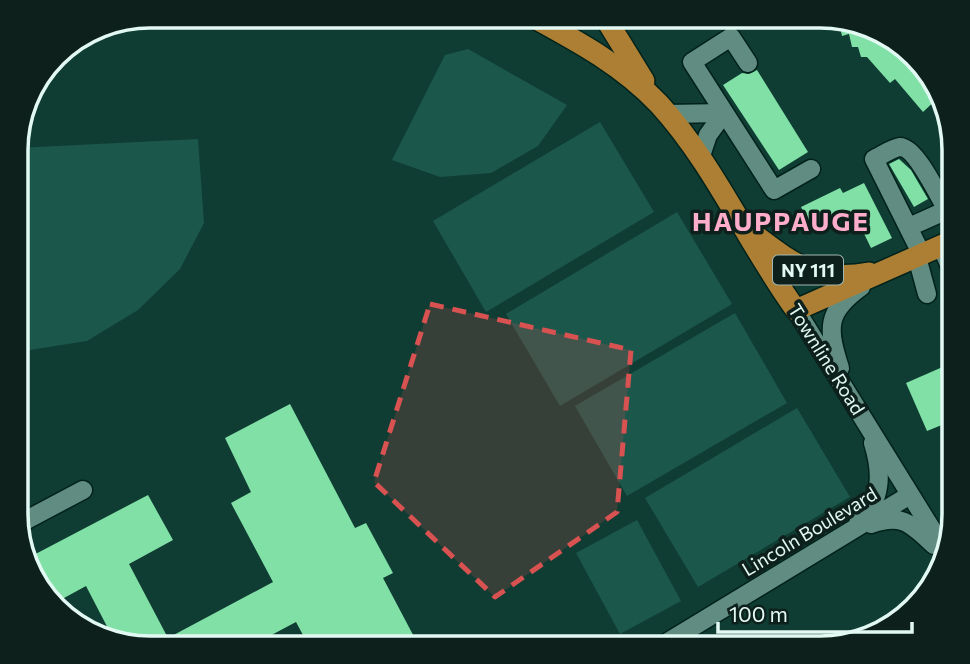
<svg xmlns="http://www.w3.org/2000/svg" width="970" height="664" viewBox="0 0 970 664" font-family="Commissioner,sans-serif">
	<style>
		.green { fill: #1c574b }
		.building { fill: #80e0a6 }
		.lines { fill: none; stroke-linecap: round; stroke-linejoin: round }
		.minor-casing { stroke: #01221b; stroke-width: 21 }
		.major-casing { stroke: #01221b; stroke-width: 24 }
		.minor { stroke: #608c81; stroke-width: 18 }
		.major { stroke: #ad7f34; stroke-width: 21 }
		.marked { fill: #d85251; fill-opacity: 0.2; stroke: #d85251; stroke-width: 5; stroke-dasharray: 14 9; stroke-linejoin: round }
		.labels { text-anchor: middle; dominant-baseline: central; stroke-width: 7; stroke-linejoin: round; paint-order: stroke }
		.shield { fill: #0e201b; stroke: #a2b8b2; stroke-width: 2 }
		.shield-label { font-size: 18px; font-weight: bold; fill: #e2f9f3 }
		.street-label { font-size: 19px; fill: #e2f9f3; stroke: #0e201b }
		.district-label { font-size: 26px; font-weight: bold; letter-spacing: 2px; fill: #feaecb; stroke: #0e201b }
		.rim { fill: none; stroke: #e2f9f3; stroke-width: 3.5 }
	</style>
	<rect width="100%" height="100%" fill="#103d33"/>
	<!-- green -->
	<g class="green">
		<polygon points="468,49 567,105 538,146 491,173 440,177 392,160 445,55"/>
		<polygon points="600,122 654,212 486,312 433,221"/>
		<polygon points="198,139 204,223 180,269 138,310 87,341 17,352 17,148"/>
		<polygon points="677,212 732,304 560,406 506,314"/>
		<polygon points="735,313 787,403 627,496 575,406"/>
		<polygon points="797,408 850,497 698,587 645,498"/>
		<polygon points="637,520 681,601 620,634 576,553"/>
	</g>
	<!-- building -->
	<g class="building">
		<polygon points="838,19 902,43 937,83 940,96 923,112 895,79 890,83 867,57 861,57 858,47 852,47 849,34 842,36"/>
		<polygon points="757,70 808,152 779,170 723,85 742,73 749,74"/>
		<polygon points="899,159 911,170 928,199 914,207 889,164"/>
		<polygon points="864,183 892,238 871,248 854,213 814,233 801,207 840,188 843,193"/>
		<polygon points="954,362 954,420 927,431 906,383"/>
		<polygon points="290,404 355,528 366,523 393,573 383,578 420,648 310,648 296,622 247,648 141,648 113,638 86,586 53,604 34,582 26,559 148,495 173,540 129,564 168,638 273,582 231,503 251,492 225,438"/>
	</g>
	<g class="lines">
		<defs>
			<g id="minor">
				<polyline points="748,63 731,37 692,62 774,190 811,169"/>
				<polyline points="667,114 724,113"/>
				<polyline points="700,159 708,135 724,113"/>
				<path d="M909 227 947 210C939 197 916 147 900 147 892 148 881 156 874 159L922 255"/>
				<polyline points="941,246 954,275"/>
				<polyline points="917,257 927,294"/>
				<polyline points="796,310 944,549"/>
				<path d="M840 368C827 328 826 312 861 287"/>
				<path d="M858 523C883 500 882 472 873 443"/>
				<path d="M871 524C903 513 911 524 934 545"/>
				<polyline points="17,525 83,490"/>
				<polyline points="68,621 72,619 74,623"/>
				<polyline points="658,648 910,495"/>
			</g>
			<g id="major">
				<path d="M531 16C577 41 622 65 659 104 714 164 748 244 796 310L954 240"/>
				<polyline points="604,16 644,81"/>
				<path d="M752 233C792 263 815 283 869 273"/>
			</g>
		</defs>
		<!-- minor casing -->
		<use href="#minor" class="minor-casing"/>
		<!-- major casing -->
		<use href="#major" class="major-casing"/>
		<!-- minor -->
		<use href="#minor" class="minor"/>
		<!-- major -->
		<use href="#major" class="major"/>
	</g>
	<!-- marked area -->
	<path class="marked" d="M430 304 631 350 617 512 495 597 374 482Z"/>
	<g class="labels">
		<!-- shield labels -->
		<rect class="shield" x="773" y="255.5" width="70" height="29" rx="5"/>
		<g class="shield-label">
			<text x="808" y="270">NY 111</text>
		</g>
		<!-- street labels -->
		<g class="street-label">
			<text transform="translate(827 359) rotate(58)">Townline Road</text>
			<text transform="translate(809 531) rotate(-31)">Lincoln Boulevard</text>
		</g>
		<!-- district labels -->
		<g class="district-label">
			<text x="781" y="220">HAUPPAUGE</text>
		</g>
	</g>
	<!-- crop -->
	<path d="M0 0H970V664H0ZM150 28H820A122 122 0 0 1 942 150V514A122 122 0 0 1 820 636H150A122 122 0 0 1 28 514V150A122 122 0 0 1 150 28Z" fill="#0e201b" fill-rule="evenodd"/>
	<path class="rim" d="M150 28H820A122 122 0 0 1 942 150V514A122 122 0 0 1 820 636H150A122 122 0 0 1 28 514V150A122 122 0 0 1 150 28Z"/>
	<!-- scale -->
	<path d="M718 622v10h194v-10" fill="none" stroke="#e2f9f3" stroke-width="3.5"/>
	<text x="729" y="622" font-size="21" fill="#e2f9f3" stroke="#0e201b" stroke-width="5" paint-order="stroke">100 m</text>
</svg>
